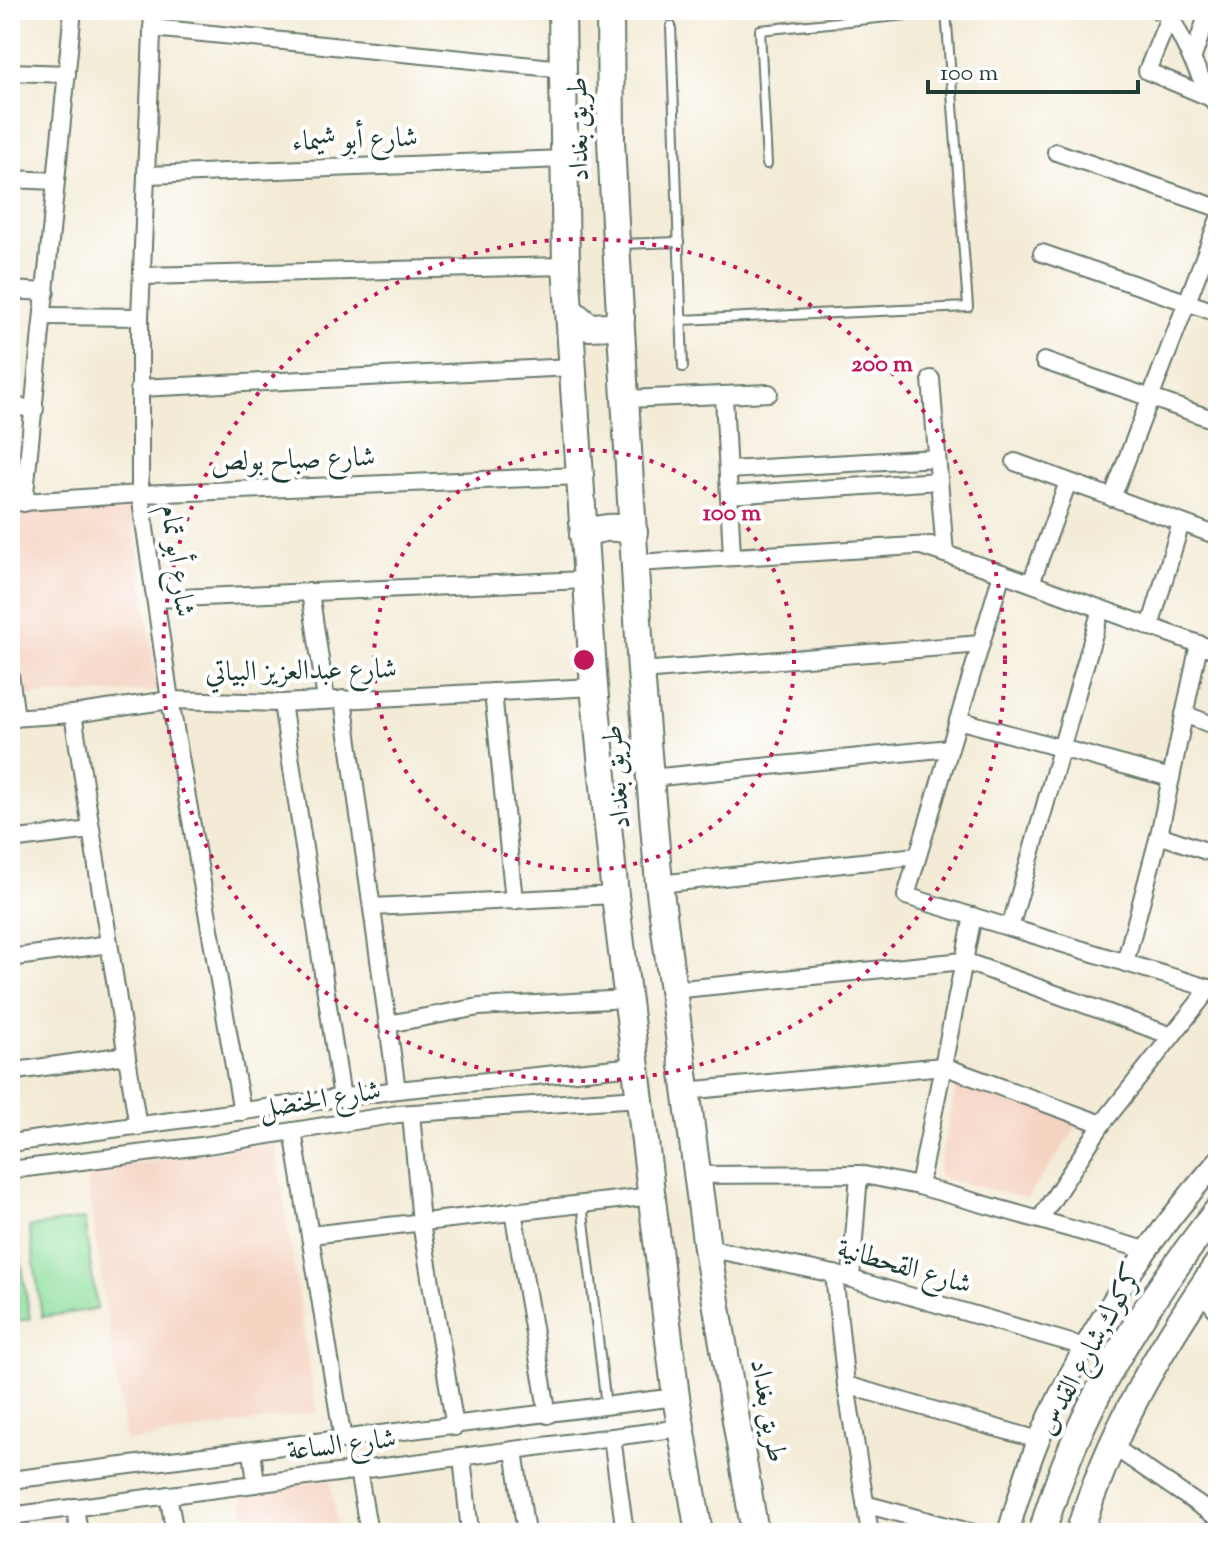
<svg xmlns="http://www.w3.org/2000/svg" width="1228" height="1543" viewBox="0 0 1228 1543" font-family="'Sorts Mill Goudy',Amiri,serif">
	<style>
		.built { fill: #f5d3c1 }
		.green { fill: #90df9e; stroke: #588e69; stroke-width: 2 }
		.lines { fill: none; stroke-linecap: round; stroke-linejoin: round }
		.service-casing { stroke: #697a6d; stroke-width: 12 }
		.minor-casing { stroke: #697a6d; stroke-width: 20 }
		.tertiary-casing { stroke: #697a6d; stroke-width: 24 }
		.primary-casing { stroke: #697a6d; stroke-width: 30 }
		.service { stroke: #fff; stroke-width: 8 }
		.minor { stroke: #fff; stroke-width: 16 }
		.tertiary { stroke: #fff; stroke-width: 20 }
		.primary { stroke: #fff; stroke-width: 26 }
		.ring { fill: none; stroke: #c2185b; stroke-width: 4; stroke-dasharray: 4 8 }
		.labels { text-anchor: middle; dominant-baseline: central; stroke-width: 8; stroke-linejoin: round; paint-order: stroke }
		.street-label { font-size: 28px; fill: #1f3d34; stroke: #fff }
		.centre { fill: #c2185b; stroke: #fff; stroke-width: 4 }
		.ring-label { font-size: 24px; text-anchor: middle; font-weight: bold; fill: #c2185b; stroke: #fff; stroke-width: 8; stroke-linejoin: round; paint-order: stroke }
	</style>
	<rect width="100%" height="100%" fill="#fff"/>
	<filter id="ink" filterUnits="userSpaceOnUse"><feTurbulence type="fractalNoise" baseFrequency=".0125" numOctaves="2"/><feDisplacementMap in="SourceGraphic" scale="16" xChannelSelector="R" yChannelSelector="G"/><feConvolveMatrix kernelMatrix="1 2 1 2 8 2 1 2 1" color-interpolation-filters="sRGB"/></filter>
	<filter id="wash" filterUnits="userSpaceOnUse"><feTurbulence type="fractalNoise" baseFrequency=".006" numOctaves="4" result="noise"/><feDisplacementMap in="SourceGraphic" scale="32" xChannelSelector="R" yChannelSelector="G"/><feGaussianBlur stdDeviation="1.8" result="paint"/><feColorMatrix in="noise" values="0 0 0 0 0 0 0 0 0 0 0 0 0 0 0 0 0 1.4 0 .05"/><feComposite in="paint" operator="in"/></filter>
	<g filter="url(#wash)">
		<rect width="100%" height="100%" fill="#f3ebd6"/>
		<!-- built -->
		<g class="built">
			<polygon points="123,505 133,514 158,691 27,696 10,594 11,511"/>
			<polygon points="958,1077 1078,1121 1073,1133 1027,1198 940,1178 938,1171"/>
			<polygon points="275,1142 316,1412 126,1442 85,1171"/>
			<polygon points="330,1479 339,1533 248,1533 242,1492"/>
		</g>
		<!-- green -->
		<g class="green">
			<polygon points="10,1188 30,1319 10,1322"/>
			<polygon points="84,1219 97,1309 42,1317 29,1227"/>
		</g>
	</g>
	<g filter="url(#ink)">
		<g class="lines">
			<defs>
				<g id="service">
					<polyline points="671,26 683,367"/>
					<polyline points="621,244 679,242"/>
					<polyline points="682,320 968,307 946,11 760,30 767,164"/>
					<polyline points="582,1204 606,1406"/>
				</g>
				<g id="minor">
					<polyline points="153,10 140,317 140,494 170,700 242,1112"/>
					<polyline points="1157,10 1170,15 1211,98 1218,107"/>
					<polyline points="1170,15 1147,71 1211,98"/>
					<polyline points="152,28 563,69"/>
					<polyline points="1192,60 1209,10"/>
					<polyline points="10,72 67,74"/>
					<polyline points="1056,152 1218,208"/>
					<polyline points="148,175 564,159"/>
					<polyline points="10,179 56,181"/>
					<polyline points="1042,253 1218,313"/>
					<polyline points="143,276 566,266"/>
					<polyline points="10,290 46,292"/>
					<polyline points="44,316 140,317"/>
					<polyline points="1044,361 1218,421"/>
					<polyline points="931,379 945,554"/>
					<polyline points="139,388 573,367"/>
					<polyline points="724,396 732,556"/>
					<polyline points="626,399 769,393"/>
					<polyline points="10,406 35,409"/>
					<polyline points="1015,462 1218,536"/>
					<polyline points="728,470 937,458"/>
					<polyline points="729,495 939,481"/>
					<polyline points="1112,498 1218,221"/>
					<polyline points="10,503 140,494 579,476"/>
					<polyline points="24,503 73,10"/>
					<polyline points="921,546 1002,573 1218,651"/>
					<polyline points="636,563 931,545"/>
					<polyline points="1002,573 906,896 1218,991"/>
					<polyline points="1031,583 1068,482"/>
					<polyline points="310,592 326,700"/>
					<polyline points="156,599 585,580"/>
					<polyline points="1150,627 1181,523"/>
					<polyline points="641,671 981,644"/>
					<polyline points="10,674 16,718"/>
					<polyline points="493,692 514,901"/>
					<polyline points="343,699 397,1090"/>
					<polyline points="282,703 342,1098"/>
					<polyline points="73,714 138,1127"/>
					<polyline points="1184,714 1218,727"/>
					<polyline points="10,718 73,714 170,700 282,703 594,687"/>
					<polyline points="958,720 1171,778"/>
					<polyline points="650,778 950,748"/>
					<polyline points="1159,835 1218,855"/>
					<polyline points="10,840 91,830"/>
					<polyline points="659,884 917,856"/>
					<polyline points="372,907 615,895"/>
					<polyline points="1010,928 1101,609"/>
					<polyline points="10,958 109,944"/>
					<polyline points="1125,963 1159,835 1199,644"/>
					<polyline points="672,990 964,961 1172,1036"/>
					<polyline points="388,1024 479,1007 628,999"/>
					<polyline points="10,1072 126,1055"/>
					<polyline points="686,1091 943,1066 1102,1124"/>
					<polyline points="411,1114 421,1223 455,1427"/>
					<polyline points="293,1131 343,1440"/>
					<polyline points="10,1143 397,1090 635,1066"/>
					<polyline points="10,1170 201,1146 398,1114 640,1098"/>
					<polyline points="697,1175 859,1174 919,1186 1146,1250"/>
					<polyline points="919,1186 973,916"/>
					<polyline points="513,1211 548,1415"/>
					<polyline points="1040,1219 1102,1124 1210,988"/>
					<polyline points="310,1235 652,1196"/>
					<polyline points="707,1248 834,1274 1085,1347"/>
					<polyline points="834,1274 846,1385 870,1533"/>
					<polyline points="851,1278 859,1174"/>
					<polyline points="1200,1290 1218,1312"/>
					<polyline points="846,1385 1039,1440"/>
					<polyline points="612,1437 625,1533"/>
					<polyline points="1111,1445 1218,1518"/>
					<polyline points="514,1450 526,1533"/>
					<polyline points="252,1451 256,1484"/>
					<polyline points="462,1457 470,1533"/>
					<polyline points="358,1470 369,1533"/>
					<polyline points="10,1480 676,1397"/>
					<polyline points="168,1495 175,1533"/>
					<polyline points="868,1505 973,1533"/>
					<polyline points="75,1507 79,1533"/>
					<polyline points="10,1516 681,1428"/>
				</g>
				<path id="tertiary" d="M1008 1533C1017 1502 1026 1470 1039 1439 1083 1338 1145 1244 1218 1161"/>
				<g id="primary">
					<polyline points="562,10 566,266 594,687 615,895 676,1397 699,1533"/>
					<polyline points="610,10 611,140 616,244 641,671 659,884 707,1248 755,1533"/>
					<polyline points="569,310 589,327 610,326 621,318"/>
					<path d="M583 535C600 527 615 525 634 532"/>
					<path d="M1042 1533C1076 1413 1141 1307 1218 1210"/>
					<path d="M1079 1533C1110 1433 1159 1350 1218 1264"/>
				</g>
			</defs>
			<!-- service casing -->
			<use href="#service" class="service-casing"/>
			<!-- minor casing -->
			<use href="#minor" class="minor-casing"/>
			<!-- tertiary casing -->
			<use href="#tertiary" class="tertiary-casing"/>
			<!-- primary casing -->
			<use href="#primary" class="primary-casing"/>
			<!-- service -->
			<use href="#service" class="service"/>
			<!-- minor -->
			<use href="#minor" class="minor"/>
			<!-- tertiary -->
			<use href="#tertiary" class="tertiary"/>
			<!-- primary -->
			<use href="#primary" class="primary"/>
		</g>
	</g>
	<!-- distance rings -->
	<g class="ring">
		<circle cx="584" cy="660" r="210"/>
		<circle cx="584" cy="660" r="421"/>
	</g>
	<g class="labels">
		<!-- street labels -->
		<g class="street-label">
			<text transform="translate(580 129) rotate(-91)">طريق بغداد</text>
			<text transform="translate(355 141) rotate(-2)">شارع أبو شيماء</text>
			<text transform="translate(293 461) rotate(-2)">شارع صباح بولص</text>
			<text transform="translate(176 561) rotate(82)">شارع أبو تمام</text>
			<text transform="translate(301 672) rotate(-1)">شارع عبدالعزيز البياتي</text>
			<text transform="translate(618 777) rotate(-95)">طريق بغداد</text>
			<text transform="translate(320 1101) rotate(-9)">شارع الحنضل</text>
			<text transform="translate(904 1268) rotate(16)">شارع القحطانية</text>
			<text transform="translate(1091 1350) rotate(-61)">كركوك,شارع القدس</text>
			<text transform="translate(767 1411) rotate(80)">طريق بغداد</text>
			<text transform="translate(342 1446) rotate(-7)">شارع الساعة</text>
		</g>
	</g>
	<circle cx="584" cy="660" r="12" class="centre"/>
	<g class="ring-label">
		<text x="882" y="371">200 m</text>
		<text x="732" y="520">100 m</text>
	</g>
	<!-- margin -->
	<rect width="1228" height="1543" fill="none" stroke="#fff" stroke-width="40"/>
	<!-- scale -->
	<path d="M928 80v12h210v-12" fill="none" stroke="#1f3d34" stroke-width="4"/>
	<text x="940" y="80" font-size="24" fill="#1f3d34" stroke="#ffffff" stroke-width="6" paint-order="stroke">100 m</text>
</svg>
